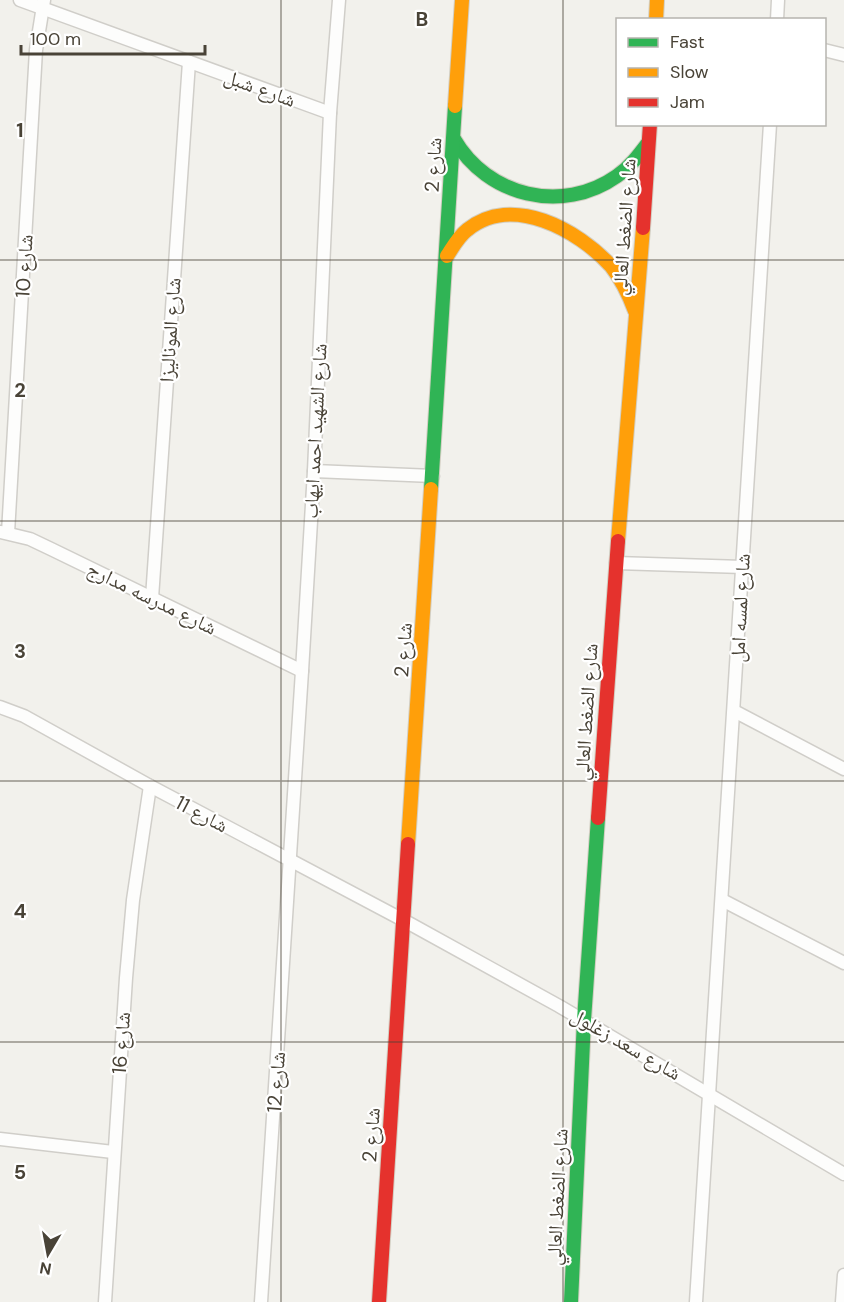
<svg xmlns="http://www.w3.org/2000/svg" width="844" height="1302" viewBox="0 0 844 1302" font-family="'DM Sans','Noto Naskh Arabic',sans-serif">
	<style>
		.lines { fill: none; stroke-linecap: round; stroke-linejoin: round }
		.street-casing { stroke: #d0cec9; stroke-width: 15 }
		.fast-casing { stroke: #d2cec2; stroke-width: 16 }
		.slow-casing { stroke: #d2cec2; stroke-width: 16 }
		.jam-casing { stroke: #d2cec2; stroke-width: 16 }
		.street { stroke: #fdfdfc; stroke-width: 12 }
		.fast { stroke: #30b455; stroke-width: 14 }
		.slow { stroke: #ff9f0a; stroke-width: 14 }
		.jam { stroke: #e5322d; stroke-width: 14 }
		.grid { fill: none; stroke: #494337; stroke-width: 1.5; stroke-opacity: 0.55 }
		.labels { text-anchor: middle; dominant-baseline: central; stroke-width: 4.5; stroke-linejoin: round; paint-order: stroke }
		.street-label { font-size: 20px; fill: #494337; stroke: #fff }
		.grid-label { font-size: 20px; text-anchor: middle; font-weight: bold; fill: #494337; stroke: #fff; stroke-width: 4.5; stroke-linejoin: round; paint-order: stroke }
	</style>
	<rect width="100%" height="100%" fill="#f2f1ec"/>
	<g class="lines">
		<defs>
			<g id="street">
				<polyline points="20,0 330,113"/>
				<polyline points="777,20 778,0"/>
				<polyline points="824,50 844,55"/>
				<polyline points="314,471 433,476"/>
				<polyline points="1,532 30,539 51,549 302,671"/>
				<polyline points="8,533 36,50 44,0"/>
				<polyline points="616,563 743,567"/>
				<polyline points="152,598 189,62"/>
				<polyline points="0,707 24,716 150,786 405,921 559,1006 844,1174"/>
				<polyline points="734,711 844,769"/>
				<polyline points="722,900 844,963"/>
				<polyline points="0,1139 113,1152"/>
				<polyline points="105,1302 126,978 133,900 150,786"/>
				<polyline points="261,1302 302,671 314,471 330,113 339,0"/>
				<polyline points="696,1302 770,124"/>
				<polyline points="842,1302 844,1275"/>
			</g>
			<g id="fast">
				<path d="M454 139C487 196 562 215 617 176 630 167 639 155 648 143"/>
				<polyline points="431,489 455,106"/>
				<polyline points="571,1302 584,1020 598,818"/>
			</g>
			<g id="slow">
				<polyline points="656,20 657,0"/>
				<polyline points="455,106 462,0"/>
				<path d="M447 256C453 247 458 237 467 230 512 193 578 230 611 266 622 280 629 295 635 311"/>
				<polyline points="618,541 643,228"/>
				<polyline points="408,844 431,489"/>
			</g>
			<g id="jam">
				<polyline points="643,228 650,124"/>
				<polyline points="598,818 618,541"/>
				<polyline points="379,1302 408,844"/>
			</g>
		</defs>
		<!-- street casing -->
		<use href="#street" class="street-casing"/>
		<!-- fast casing -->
		<use href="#fast" class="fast-casing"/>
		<!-- slow casing -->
		<use href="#slow" class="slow-casing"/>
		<!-- jam casing -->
		<use href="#jam" class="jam-casing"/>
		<!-- street -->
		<use href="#street" class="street"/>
		<!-- fast -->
		<use href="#fast" class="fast"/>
		<!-- slow -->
		<use href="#slow" class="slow"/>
		<!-- jam -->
		<use href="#jam" class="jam"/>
	</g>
	<!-- grid -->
	<path class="grid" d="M281 0V1302M563 0V1302M0 260H844M0 521H844M0 781H844M0 1042H844"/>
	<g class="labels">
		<!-- street labels -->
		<g class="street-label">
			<text transform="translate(260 88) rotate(20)">شارع شبل</text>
			<text transform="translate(433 165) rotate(-87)">شارع 2</text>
			<text transform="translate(624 227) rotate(-86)">شارع الضغط العالي</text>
			<text transform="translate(24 266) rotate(-87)">شارع 10</text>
			<text transform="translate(170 330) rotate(-86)">شارع الموناليزا</text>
			<text transform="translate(315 431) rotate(-87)">شارع الشهيد احمد ايهاب</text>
			<text transform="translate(152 598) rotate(26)">شارع مدرسه مدارج</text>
			<text transform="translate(740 608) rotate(-87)">شارع لمسه امل</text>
			<text transform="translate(403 650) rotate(-86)">شارع 2</text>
			<text transform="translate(586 712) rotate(-86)">شارع الضغط العالي</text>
			<text transform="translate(202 814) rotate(28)">شارع 11</text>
			<text transform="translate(121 1043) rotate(-86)">شارع 16</text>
			<text transform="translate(626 1044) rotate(30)">شارع سعد زغلول</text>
			<text transform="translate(276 1082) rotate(-86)">شارع 12</text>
			<text transform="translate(371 1135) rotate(-86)">شارع 2</text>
			<text transform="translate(557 1197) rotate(-87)">شارع الضغط العالي</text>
		</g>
	</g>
	<g class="grid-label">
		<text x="422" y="26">B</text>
		<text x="20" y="137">1</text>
		<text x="20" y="397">2</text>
		<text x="20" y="658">3</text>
		<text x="20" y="918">4</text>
		<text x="20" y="1179">5</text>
	</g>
	<!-- legend -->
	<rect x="616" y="18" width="210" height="108" fill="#ffffff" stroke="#b6b4af" stroke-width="1.5"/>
	<rect x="628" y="38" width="30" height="9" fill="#30b455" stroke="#b6b4af" stroke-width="1.5"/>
	<text x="670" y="48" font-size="18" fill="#494337">Fast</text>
	<rect x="628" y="68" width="30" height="9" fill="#ff9f0a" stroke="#b6b4af" stroke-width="1.5"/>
	<text x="670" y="78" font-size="18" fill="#494337">Slow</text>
	<rect x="628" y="98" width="30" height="9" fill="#e5322d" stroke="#b6b4af" stroke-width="1.5"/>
	<text x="670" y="108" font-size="18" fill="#494337">Jam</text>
	<!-- north arrow -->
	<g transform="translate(48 1254) rotate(190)" stroke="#ffffff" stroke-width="4.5" paint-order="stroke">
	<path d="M0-4.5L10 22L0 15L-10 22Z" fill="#494337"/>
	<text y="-9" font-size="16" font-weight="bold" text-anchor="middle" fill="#494337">N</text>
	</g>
	<!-- scale -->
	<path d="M21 45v9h184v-9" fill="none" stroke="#494337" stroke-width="3"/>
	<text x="30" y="45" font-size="18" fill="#494337" stroke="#ffffff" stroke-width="4.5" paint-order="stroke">100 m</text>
</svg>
